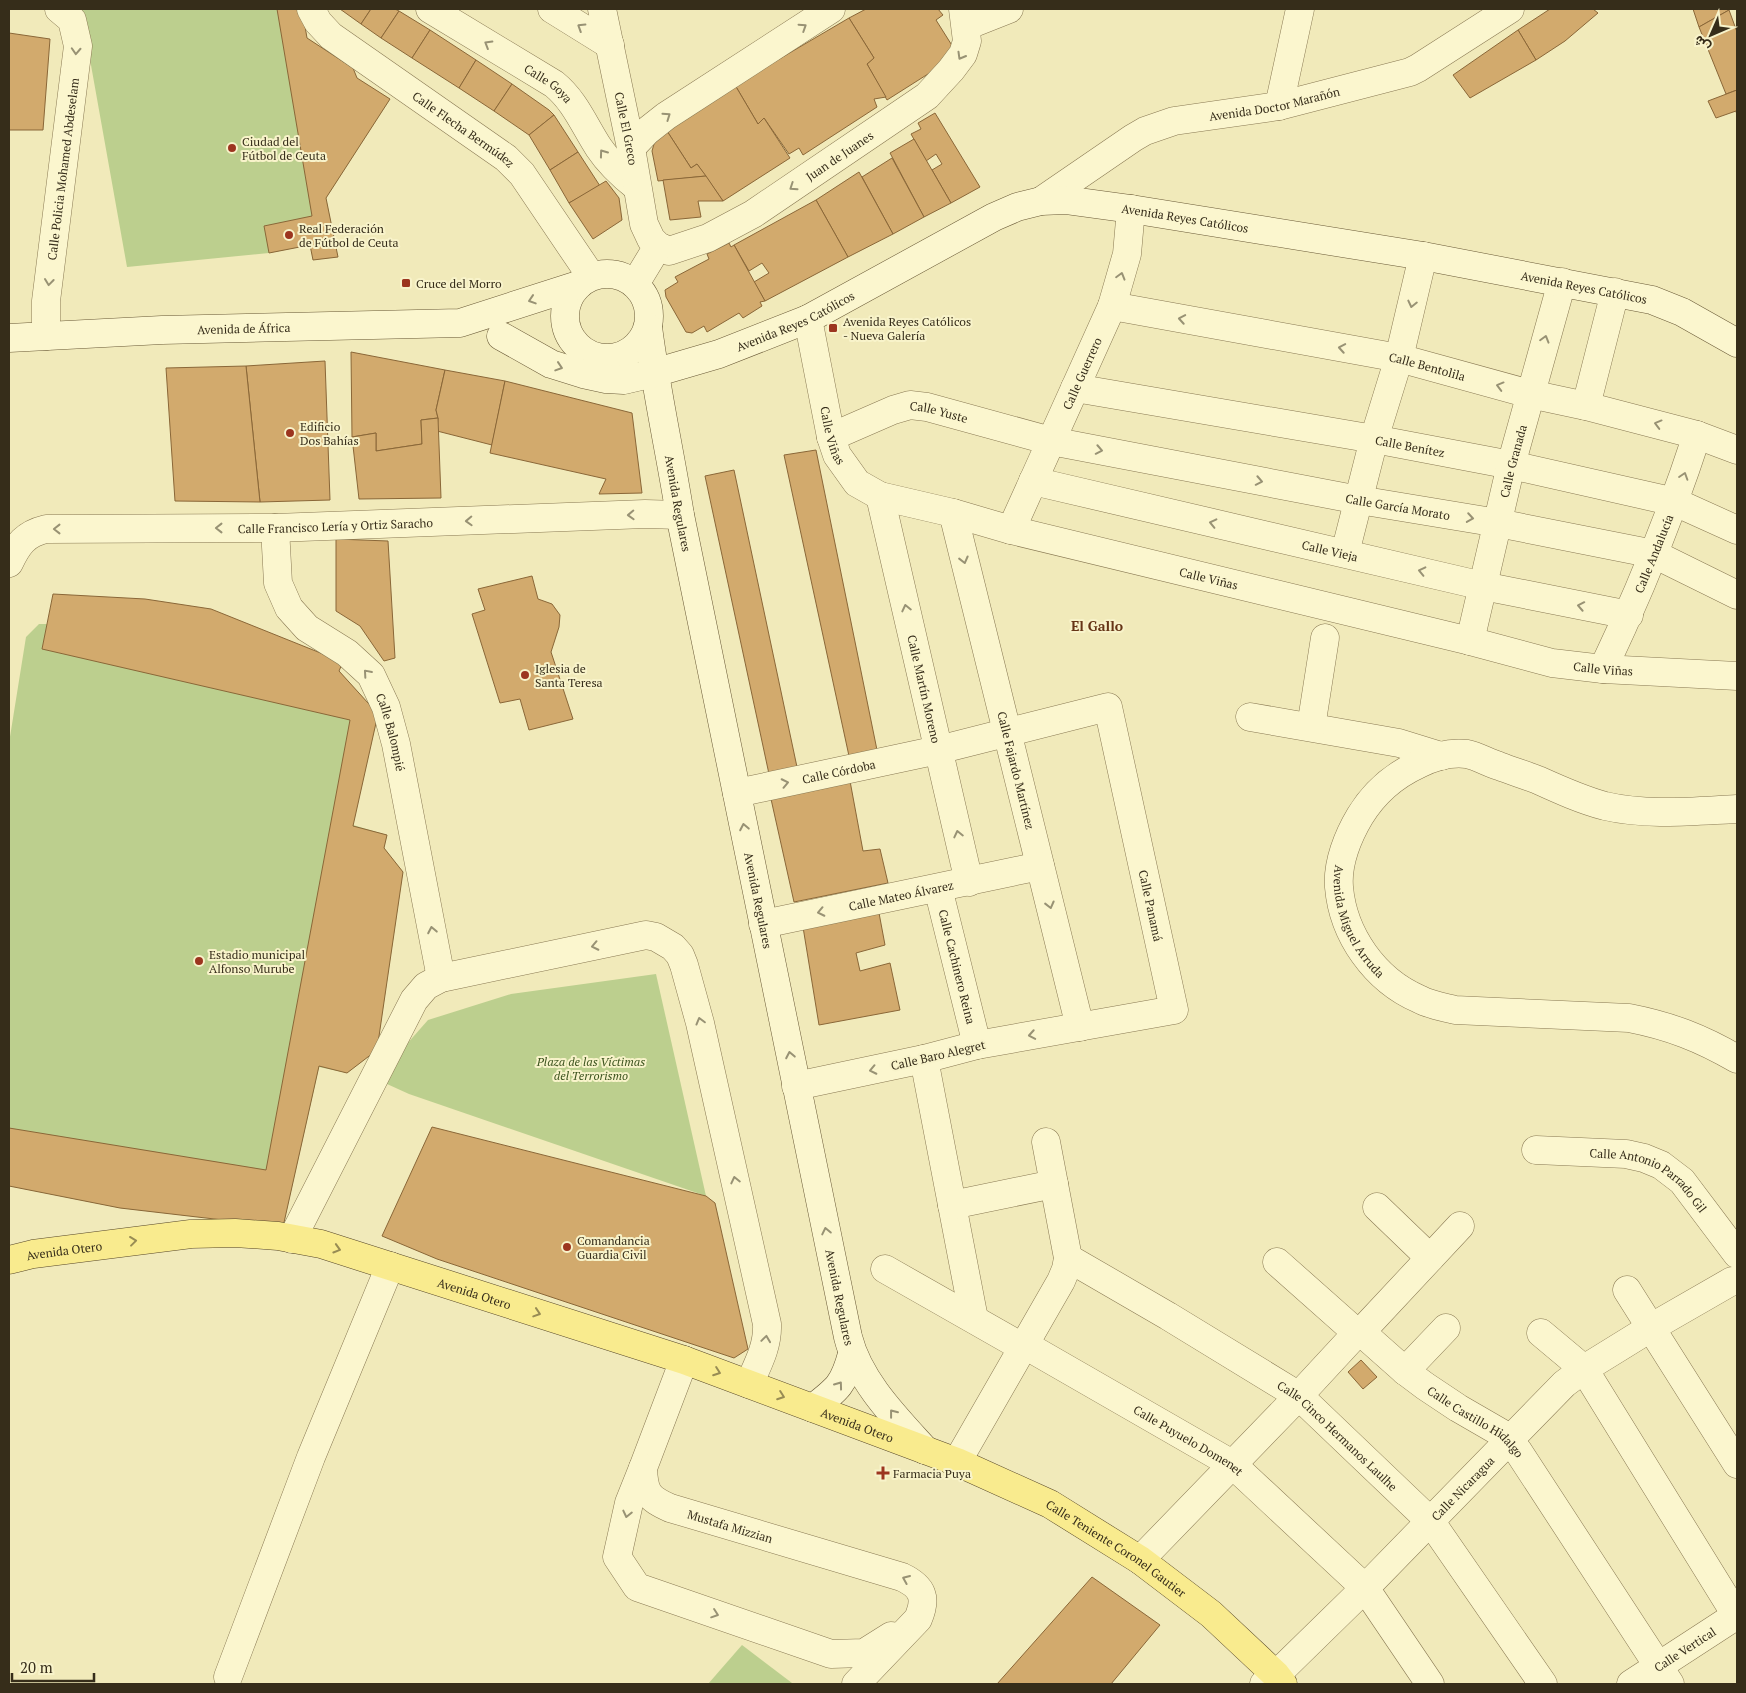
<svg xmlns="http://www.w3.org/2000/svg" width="1746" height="1693" viewBox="0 0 1746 1693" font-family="'PT Serif',Vazirmatn,serif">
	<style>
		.green { fill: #bccf8e }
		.building { fill: #d2aa6d; stroke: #8a6738 }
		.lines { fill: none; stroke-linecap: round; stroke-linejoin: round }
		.street-casing { stroke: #897953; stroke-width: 29 }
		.secondary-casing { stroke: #6a5a37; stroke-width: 29 }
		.primary-casing { stroke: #564629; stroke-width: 29 }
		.street { stroke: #fbf6ce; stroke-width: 28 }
		.secondary { stroke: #fbf6ce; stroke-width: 28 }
		.primary { stroke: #f9eb8e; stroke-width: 28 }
		.oneway { stroke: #989274 }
		.oneway2 { stroke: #988c54 }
		.poi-dot { fill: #9c351f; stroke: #f8f3ca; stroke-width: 2 }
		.labels { text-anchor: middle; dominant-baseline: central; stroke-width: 4; stroke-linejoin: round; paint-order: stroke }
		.street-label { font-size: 12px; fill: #362d1a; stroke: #f8f3ca }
		.poi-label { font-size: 12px; fill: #362d1a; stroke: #f8f3ca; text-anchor: start }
		.park-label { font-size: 12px; font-style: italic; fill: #3d541f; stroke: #f8f3ca }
		.neighbourhood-label { font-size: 14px; font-weight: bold; fill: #663516; stroke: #f8f3ca }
	</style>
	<rect width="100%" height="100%" fill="#f1eaba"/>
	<!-- green -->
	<g class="green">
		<polygon points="81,9 302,9 307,38 353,68 357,79 390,99 326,198 338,257 313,260 310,245 269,253 127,267"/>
		<polygon points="39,624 215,624 334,666 378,714 353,825 387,835 384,848 403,872 377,1050 347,1073 319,1067 283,1227 120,1208 9,1186 9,743 26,637"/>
		<polygon points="656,974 706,1196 409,1094 376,1079 428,1020 511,994"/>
		<polygon points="742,1645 792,1683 708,1684"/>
	</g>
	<!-- building -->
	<g class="building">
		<polygon points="277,9 302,9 307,38 353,68 357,78 390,99 326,198 338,257 313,260 310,245 269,253 264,226 312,216"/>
		<polygon points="340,9 371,9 361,24"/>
		<polygon points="371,9 395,9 399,11 381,38 361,24"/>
		<polygon points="866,9 938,9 943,15 936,20 958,55 887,100 867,64 874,58 849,18"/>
		<polygon points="1550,9 1593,9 1598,13 1565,41 1536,60 1518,30"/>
		<polygon points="1693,9 1728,9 1729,10 1699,27"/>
		<polygon points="1729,10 1737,32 1737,90 1726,94 1699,27"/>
		<polygon points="399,11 430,30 412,58 381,38"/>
		<polygon points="849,18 874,58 867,64 886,97 874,99 877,107 803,155 799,148 789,154 764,118 758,124 735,85"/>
		<polygon points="430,30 476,60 459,88 412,58"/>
		<polygon points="1518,30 1536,60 1470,98 1453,75"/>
		<polygon points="9,33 50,39 43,130 9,130"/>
		<polygon points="476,60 512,84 494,111 459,88"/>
		<polygon points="512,84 549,110 554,115 529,135 494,111"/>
		<polygon points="735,85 758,124 764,118 790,158 723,201 697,164 691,168 667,131"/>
		<polygon points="1737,90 1737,116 1736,111 1716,118 1708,101"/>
		<polygon points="935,113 980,187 951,203 932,170 942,164 936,154 926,161 911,134 921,129 918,123"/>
		<polygon points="554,115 578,152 550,170 529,135"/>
		<polygon points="667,131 691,168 697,164 706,176 658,181 652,151 654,144"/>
		<polygon points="914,139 951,203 924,217 890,153"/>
		<polygon points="578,152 600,186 569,203 550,170"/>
		<polygon points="892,158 924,217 893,234 862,177"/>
		<polygon points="859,172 893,234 848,257 816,200"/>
		<polygon points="706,176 723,201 698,201 701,217 670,220 663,180"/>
		<polygon points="606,181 619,198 622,220 593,239 569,203"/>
		<polygon points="816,200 848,257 765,301 754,282 769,273 762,263 749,271 734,245"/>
		<polygon points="729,243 731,247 734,245 765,301 760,302 762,306 743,318 739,313 707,332 704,326 692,333 686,332 666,297 665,290 678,282 675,277 709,259 707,254"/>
		<polygon points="351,352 445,370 436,410 438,418 421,420 422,444 376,451 376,433 352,437"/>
		<polygon points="325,361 330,500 260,502 246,366"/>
		<polygon points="246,366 260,502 175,501 166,368"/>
		<polygon points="445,370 505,381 492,445 437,431 438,418 436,410"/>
		<polygon points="505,381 632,413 642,493 599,494 606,479 490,453"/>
		<polygon points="438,418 441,498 359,499 352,437 376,433 376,451 422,444 421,420"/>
		<polygon points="816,450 877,750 849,756 784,455"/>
		<polygon points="734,470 797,767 769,774 705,476"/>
		<polygon points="336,539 388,541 395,658 384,661 360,626 336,611"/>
		<polygon points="532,576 538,599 552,604 560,615 559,627 551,652 573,719 529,730 520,699 500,703 472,614 485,610 478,589"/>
		<polygon points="53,594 145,599 211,609 343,662 339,671 378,714 353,826 387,835 384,848 403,872 377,1050 347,1073 319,1066 283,1227 120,1208 9,1186 9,1128 266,1170 350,720 42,649"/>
		<polygon points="850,781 863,851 880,849 888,883 794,902 771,799"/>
		<polygon points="879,913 885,945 856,953 860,971 890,963 900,1010 819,1025 803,927"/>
		<polygon points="432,1127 706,1196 715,1203 748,1349 734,1358 437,1259 382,1236"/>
		<polygon points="1361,1360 1377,1377 1363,1389 1348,1372"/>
		<polygon points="1092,1577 1160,1625 1111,1684 997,1684"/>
	</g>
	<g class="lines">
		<defs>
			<g id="street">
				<path id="s1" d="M311 9 318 22 331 36 506 158 522 174 591 276"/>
				<path id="s2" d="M430 9 554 84C575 101 584 125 599 148 609 163 623 176 637 187"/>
				<polyline points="552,9 610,45"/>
				<path id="s3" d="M602 9 631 148 644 224 651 239 658 246 669 251 708 238 753 214 927 96 951 70 963 54 967 41 963 9"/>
				<polyline points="966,26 1009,9"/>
				<polyline points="1279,106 1300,9"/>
				<polyline points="631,148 647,131 666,116 831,9"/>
				<path id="s4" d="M1041 201 1133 138 1145 131 1174 121 1279 106 1410 72 1418 68 1510 9"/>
				<polyline points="635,284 658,246"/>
				<path id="s5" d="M1112 306 1399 358 1530 394 1586 406 1697 435 1737 450"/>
				<path id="s6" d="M808 319 831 437 837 455 857 483 880 496 953 513 1011 530 1470 641 1552 663 1603 669 1737 676"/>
				<path id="s7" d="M46 336V301L78 46 72 20 59 9"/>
				<path id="s8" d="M1075 388 1374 439 1511 465 1675 502 1737 530"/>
				<polyline points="1586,406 1615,292"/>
				<path id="s9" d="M831 437 893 410 910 405 927 407 1051 441 1359 500 1498 523 1654 554 1737 595"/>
				<path id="s10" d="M1033 481 1483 586 1629 615"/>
				<path id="s11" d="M880 496 969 882"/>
				<path id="s12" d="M953 513 1080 1027"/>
				<path id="s13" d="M275 528 278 583 289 608 307 628 347 653 371 675 386 707 396 744 441 978"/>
				<path id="s14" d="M1011 530 1112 306 1127 254 1131 209"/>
				<polyline points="1345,553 1374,439 1399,358 1423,256"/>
				<path id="s15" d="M9 563C18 544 25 534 46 529L275 528 645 514 680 515"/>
				<path id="s16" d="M1470 641 1511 465 1562 282"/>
				<path id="s17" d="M1603 669C1639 593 1671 515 1697 435"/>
				<polyline points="1250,717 1399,743 1441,756"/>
				<polyline points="1311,727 1325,638"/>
				<path id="s18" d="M737 793 938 750 1108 707 1174 1010 977 1045 924 1059 796 1086"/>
				<path id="s19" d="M1737 809C1694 811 1648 816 1605 806 1582 800 1560 790 1538 780 1525 775 1512 771 1499 766 1489 763 1477 756 1467 754 1451 752 1433 757 1419 764 1395 775 1374 793 1360 816 1348 836 1337 863 1339 887 1343 935 1375 980 1419 999 1430 1005 1443 1007 1455 1010L1629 1018C1670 1026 1701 1038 1737 1059"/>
				<path id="s20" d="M938 888 977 1045"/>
				<path id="s21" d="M763 924 1040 866"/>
				<polyline points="924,1059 974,1319"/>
				<path id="s22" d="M1536 1150 1626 1154 1644 1158 1661 1165 1682 1181 1737 1254"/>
				<polyline points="952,1205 1054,1184"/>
				<polyline points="1377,1207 1430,1258"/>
				<path d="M292 1239 414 1000 426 986 441 978 646 935 656 937 673 947 680 955 684 965 700 1023 767 1324C768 1346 758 1364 749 1384"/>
				<path id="s23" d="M1068 1258 1168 1316 1299 1396 1431 1522 1543 1684"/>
				<polyline points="1277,1262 1357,1333"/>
				<path id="s24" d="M885 1269 1015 1343 1025 1345 1232 1464 1365 1588 1430 1684"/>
				<polyline points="1627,1290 1737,1464"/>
				<polyline points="1361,1332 1460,1226"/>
				<polyline points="1541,1333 1584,1369 1736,1615"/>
				<path id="s25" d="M684 1360 643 1468C644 1493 648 1498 670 1508L902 1577C923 1587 927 1598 918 1619L856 1684"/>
				<polyline points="1405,1371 1446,1328"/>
				<polyline points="957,1462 1061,1281 1066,1269 1068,1258 1046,1142"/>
				<polyline points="643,1468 629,1503 617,1557 637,1587 831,1654 864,1653 891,1636"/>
				<path id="s26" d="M1140 1560 1292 1403 1354 1336 1361 1332 1405 1371 1425 1386 1458 1408 1503 1434 1518 1451 1670 1684"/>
				<polyline points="228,1677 311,1457 390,1266"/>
				<path id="s27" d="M1264 1684 1276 1675 1365 1588 1564 1384 1584 1369 1652 1327 1732 1281H1737"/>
				<path id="s28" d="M1631 1684 1737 1615"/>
			</g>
			<g id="secondary">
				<circle cx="607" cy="316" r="42"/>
				<path id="s29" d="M648 327C656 390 670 452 680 515L848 1337C859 1381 895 1417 925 1450"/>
				<path id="s30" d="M501 336 551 364 583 374 606 379 624 380 654 373 719 354 808 319 994 217 1017 207 1041 201 1065 200 1131 209 1423 256 1652 300 1682 312 1737 343"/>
				<path id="s31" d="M9 338 162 330 460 323 578 285"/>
				<path d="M813 1408C838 1389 844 1384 852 1354"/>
			</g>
			<g id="primary">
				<path id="s32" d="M9 1260 33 1254 191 1234 235 1233 278 1236 321 1244 684 1360 957 1462 1050 1504 1140 1560 1211 1614 1276 1675 1283 1684"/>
			</g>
		</defs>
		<!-- street casing -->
		<use href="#street" class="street-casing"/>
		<!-- secondary casing -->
		<use href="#secondary" class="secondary-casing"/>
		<!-- primary casing -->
		<use href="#primary" class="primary-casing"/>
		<!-- street -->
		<use href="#street" class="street"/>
		<!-- secondary -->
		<use href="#secondary" class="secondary"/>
		<!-- primary -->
		<use href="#primary" class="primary"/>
	</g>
	<!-- one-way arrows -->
	<defs><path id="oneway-chevron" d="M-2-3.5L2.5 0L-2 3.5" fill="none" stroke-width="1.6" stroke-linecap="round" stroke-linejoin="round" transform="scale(1.25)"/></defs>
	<g class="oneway">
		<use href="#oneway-chevron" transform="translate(581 27) rotate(-148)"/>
		<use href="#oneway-chevron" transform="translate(803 27) rotate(-33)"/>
		<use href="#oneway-chevron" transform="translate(488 44) rotate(-149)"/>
		<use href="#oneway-chevron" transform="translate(76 51) rotate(93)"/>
		<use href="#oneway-chevron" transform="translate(961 56) rotate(120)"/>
		<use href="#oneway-chevron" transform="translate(667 116) rotate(-35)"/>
		<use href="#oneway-chevron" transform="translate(603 153) rotate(-126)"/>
		<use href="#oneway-chevron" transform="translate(793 187) rotate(146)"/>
		<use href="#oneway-chevron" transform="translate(1121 276) rotate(-74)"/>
		<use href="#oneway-chevron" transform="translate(49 282) rotate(97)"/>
		<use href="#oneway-chevron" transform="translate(532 300) rotate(162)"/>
		<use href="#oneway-chevron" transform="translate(1412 304) rotate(103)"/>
		<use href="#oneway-chevron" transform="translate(1182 319) rotate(-170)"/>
		<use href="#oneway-chevron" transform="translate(1545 339) rotate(-74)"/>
		<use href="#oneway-chevron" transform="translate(1342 348) rotate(-170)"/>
		<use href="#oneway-chevron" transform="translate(559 367) rotate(18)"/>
		<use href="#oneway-chevron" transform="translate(1500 386) rotate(-165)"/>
		<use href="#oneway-chevron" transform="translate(1658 424) rotate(-165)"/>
		<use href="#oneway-chevron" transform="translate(1099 450) rotate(11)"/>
		<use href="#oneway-chevron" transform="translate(1684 476) rotate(-72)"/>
		<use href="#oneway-chevron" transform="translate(1259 481) rotate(11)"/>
		<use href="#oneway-chevron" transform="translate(631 515) rotate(178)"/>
		<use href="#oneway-chevron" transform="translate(1470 518) rotate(9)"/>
		<use href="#oneway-chevron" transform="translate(469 521) rotate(178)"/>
		<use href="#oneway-chevron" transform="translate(1213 523) rotate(-167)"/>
		<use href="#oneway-chevron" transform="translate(219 528) rotate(180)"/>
		<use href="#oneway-chevron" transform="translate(57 529) rotate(180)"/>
		<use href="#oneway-chevron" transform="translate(964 560) rotate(76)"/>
		<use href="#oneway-chevron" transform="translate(1422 571) rotate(-167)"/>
		<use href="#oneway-chevron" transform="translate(1581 606) rotate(-169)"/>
		<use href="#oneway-chevron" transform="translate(906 608) rotate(-103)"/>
		<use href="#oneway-chevron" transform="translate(367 673) rotate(-131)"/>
		<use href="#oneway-chevron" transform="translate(785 783) rotate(-12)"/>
		<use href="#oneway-chevron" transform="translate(744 827) rotate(-101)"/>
		<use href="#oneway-chevron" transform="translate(958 834) rotate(-103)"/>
		<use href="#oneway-chevron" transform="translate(1050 905) rotate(76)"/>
		<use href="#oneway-chevron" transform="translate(821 912) rotate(168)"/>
		<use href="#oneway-chevron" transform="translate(432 930) rotate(-101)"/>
		<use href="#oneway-chevron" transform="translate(595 946) rotate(168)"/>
		<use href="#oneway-chevron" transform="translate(700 1021) rotate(-105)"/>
		<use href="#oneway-chevron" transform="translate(1032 1035) rotate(170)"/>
		<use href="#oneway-chevron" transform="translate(790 1055) rotate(-101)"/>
		<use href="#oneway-chevron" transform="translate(873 1070) rotate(168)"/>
		<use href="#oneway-chevron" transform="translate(735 1180) rotate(-103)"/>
		<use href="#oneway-chevron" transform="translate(826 1231) rotate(-102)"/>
		<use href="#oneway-chevron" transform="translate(766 1339) rotate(-82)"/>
		<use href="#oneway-chevron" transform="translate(839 1385) rotate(-54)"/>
		<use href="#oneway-chevron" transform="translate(893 1413) rotate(-128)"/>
		<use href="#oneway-chevron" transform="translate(627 1514) rotate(103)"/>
		<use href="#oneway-chevron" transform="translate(906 1579) rotate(-157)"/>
		<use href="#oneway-chevron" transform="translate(715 1614) rotate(19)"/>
	</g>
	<g class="oneway2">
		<use href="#oneway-chevron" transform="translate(133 1241) rotate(-7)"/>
		<use href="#oneway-chevron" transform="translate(337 1249) rotate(17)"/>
		<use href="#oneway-chevron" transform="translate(537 1313) rotate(18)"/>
		<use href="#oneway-chevron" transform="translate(717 1372) rotate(20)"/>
		<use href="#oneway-chevron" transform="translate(781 1396) rotate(20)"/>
	</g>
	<!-- markers -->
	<g class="poi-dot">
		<circle cx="232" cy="148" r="5"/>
		<circle cx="289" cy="235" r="5"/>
		<rect x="401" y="278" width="10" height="10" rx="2.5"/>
		<rect x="828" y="323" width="10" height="10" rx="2.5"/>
		<circle cx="290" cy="433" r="5"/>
		<circle cx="525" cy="675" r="5"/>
		<circle cx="199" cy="961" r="5"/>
		<circle cx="567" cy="1247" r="5"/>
		<path d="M880.5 1465.5h5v5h5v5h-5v5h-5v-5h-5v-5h5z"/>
	</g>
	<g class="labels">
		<!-- street labels -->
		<g class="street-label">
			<text stroke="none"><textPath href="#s2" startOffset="140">Calle Goya</textPath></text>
			<text stroke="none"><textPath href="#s4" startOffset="258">Avenida Doctor Marañón</textPath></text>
			<text stroke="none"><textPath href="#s3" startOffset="122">Calle El Greco</textPath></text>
			<text stroke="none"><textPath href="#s1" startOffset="196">Calle Flecha Bermúdez</textPath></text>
			<text stroke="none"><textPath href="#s3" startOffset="454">Juan de Juanes</textPath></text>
			<text stroke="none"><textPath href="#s7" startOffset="168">Calle Policia Mohamed Abdeselam</textPath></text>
			<text stroke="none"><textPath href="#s30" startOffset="734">Avenida Reyes Católicos</textPath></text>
			<text stroke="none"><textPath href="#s30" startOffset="1139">Avenida Reyes Católicos</textPath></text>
			<text stroke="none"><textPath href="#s30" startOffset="314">Avenida Reyes Católicos</textPath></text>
			<text stroke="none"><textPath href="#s31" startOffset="235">Avenida de África</textPath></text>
			<text stroke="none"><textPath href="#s5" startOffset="321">Calle Bentolila</textPath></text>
			<text stroke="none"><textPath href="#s14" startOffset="172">Calle Guerrero</textPath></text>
			<text stroke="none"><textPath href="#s9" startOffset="115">Calle Yuste</textPath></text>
			<text stroke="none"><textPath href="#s6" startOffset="119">Calle Viñas</textPath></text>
			<text stroke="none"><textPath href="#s8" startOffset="340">Calle Benítez</textPath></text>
			<text stroke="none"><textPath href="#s16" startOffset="185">Calle Granada</textPath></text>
			<text stroke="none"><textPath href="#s29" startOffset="179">Avenida Regulares</textPath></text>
			<text stroke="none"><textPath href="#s9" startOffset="584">Calle García Morato</textPath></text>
			<text stroke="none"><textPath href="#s15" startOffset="342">Calle Francisco Lería y Ortiz Saracho</textPath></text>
			<text stroke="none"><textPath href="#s10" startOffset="305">Calle Vieja</textPath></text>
			<text stroke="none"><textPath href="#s17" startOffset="126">Calle Andalucía</textPath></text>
			<text stroke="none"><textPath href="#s6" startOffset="539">Calle Viñas</textPath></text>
			<text stroke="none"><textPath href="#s6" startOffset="944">Calle Viñas</textPath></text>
			<text stroke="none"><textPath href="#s11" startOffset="198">Calle Martín Moreno</textPath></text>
			<text stroke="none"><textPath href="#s13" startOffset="250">Calle Balompié</textPath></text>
			<text stroke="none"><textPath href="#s12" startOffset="265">Calle Fajardo Martínez</textPath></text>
			<text stroke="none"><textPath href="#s18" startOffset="104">Calle Córdoba</textPath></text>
			<text stroke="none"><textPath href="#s21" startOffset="141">Calle Mateo Álvarez</textPath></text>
			<text stroke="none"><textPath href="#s29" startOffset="584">Avenida Regulares</textPath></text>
			<text stroke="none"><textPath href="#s18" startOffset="584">Calle Panamá</textPath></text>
			<text stroke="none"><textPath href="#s19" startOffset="524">Avenida Miguel Arruda</textPath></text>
			<text stroke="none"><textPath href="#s20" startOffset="81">Calle Cachinero Reina</textPath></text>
			<text transform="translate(938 1055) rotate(-13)">Calle Baro Alegret</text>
			<text stroke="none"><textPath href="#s22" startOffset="122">Calle Antonio Parrado Gil</textPath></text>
			<text stroke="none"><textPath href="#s32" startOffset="56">Avenida Otero</textPath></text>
			<text stroke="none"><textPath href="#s32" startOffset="476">Avenida Otero</textPath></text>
			<text stroke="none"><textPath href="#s29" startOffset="989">Avenida Regulares</textPath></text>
			<text stroke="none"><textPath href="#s26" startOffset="464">Calle Castillo Hidalgo</textPath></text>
			<text stroke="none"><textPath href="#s32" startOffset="881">Avenida Otero</textPath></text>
			<text stroke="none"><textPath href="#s23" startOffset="324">Calle Cinco Hermanos Laulhe</textPath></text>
			<text stroke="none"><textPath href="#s24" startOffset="349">Calle Puyuelo Domenet</textPath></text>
			<text stroke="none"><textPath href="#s27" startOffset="279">Calle Nicaragua</textPath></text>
			<text stroke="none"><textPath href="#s25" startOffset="231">Mustafa Mizzian</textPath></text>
			<text stroke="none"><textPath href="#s32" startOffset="1169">Calle Teniente Coronel Gautier</textPath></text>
			<text stroke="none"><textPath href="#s28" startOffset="64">Calle Vertical</textPath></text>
		</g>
		<!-- poi labels -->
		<g class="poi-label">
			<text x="242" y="141">Ciudad del<tspan x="242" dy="14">Fútbol de Ceuta</tspan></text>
			<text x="299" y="228">Real Federación<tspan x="299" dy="14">de Fútbol de Ceuta</tspan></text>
			<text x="416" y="283">Cruce del Morro</text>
			<text x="843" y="321">Avenida Reyes Católicos<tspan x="843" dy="14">- Nueva Galería</tspan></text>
			<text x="300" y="426">Edificio<tspan x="300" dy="14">Dos Bahías</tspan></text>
			<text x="535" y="668">Iglesia de<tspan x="535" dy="14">Santa Teresa</tspan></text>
			<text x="209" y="954">Estadio municipal<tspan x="209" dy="14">Alfonso Murube</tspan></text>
			<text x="577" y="1240">Comandancia<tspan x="577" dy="14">Guardia Civil</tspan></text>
			<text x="893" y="1473">Farmacia Puya</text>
		</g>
		<!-- park labels -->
		<g class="park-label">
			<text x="591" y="1061">Plaza de las Víctimas<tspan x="591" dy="14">del Terrorismo</tspan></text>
		</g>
		<!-- neighbourhood labels -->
		<g class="neighbourhood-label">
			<text x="1097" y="625">El Gallo</text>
		</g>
	</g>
	<!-- border -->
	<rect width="1746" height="1693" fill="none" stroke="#362d1a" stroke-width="20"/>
	<!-- north arrow -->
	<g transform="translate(1711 35) rotate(225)" stroke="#f8f3ca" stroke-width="4" paint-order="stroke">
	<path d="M0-4L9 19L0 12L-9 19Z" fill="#362d1a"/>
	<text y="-8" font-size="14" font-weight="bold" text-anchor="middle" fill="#362d1a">ش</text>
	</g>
	<!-- scale -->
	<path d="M12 1673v8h82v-8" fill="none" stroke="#362d1a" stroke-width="2.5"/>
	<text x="20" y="1673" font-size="15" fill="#362d1a" stroke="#f8f3ca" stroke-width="4" paint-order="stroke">20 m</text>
</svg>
